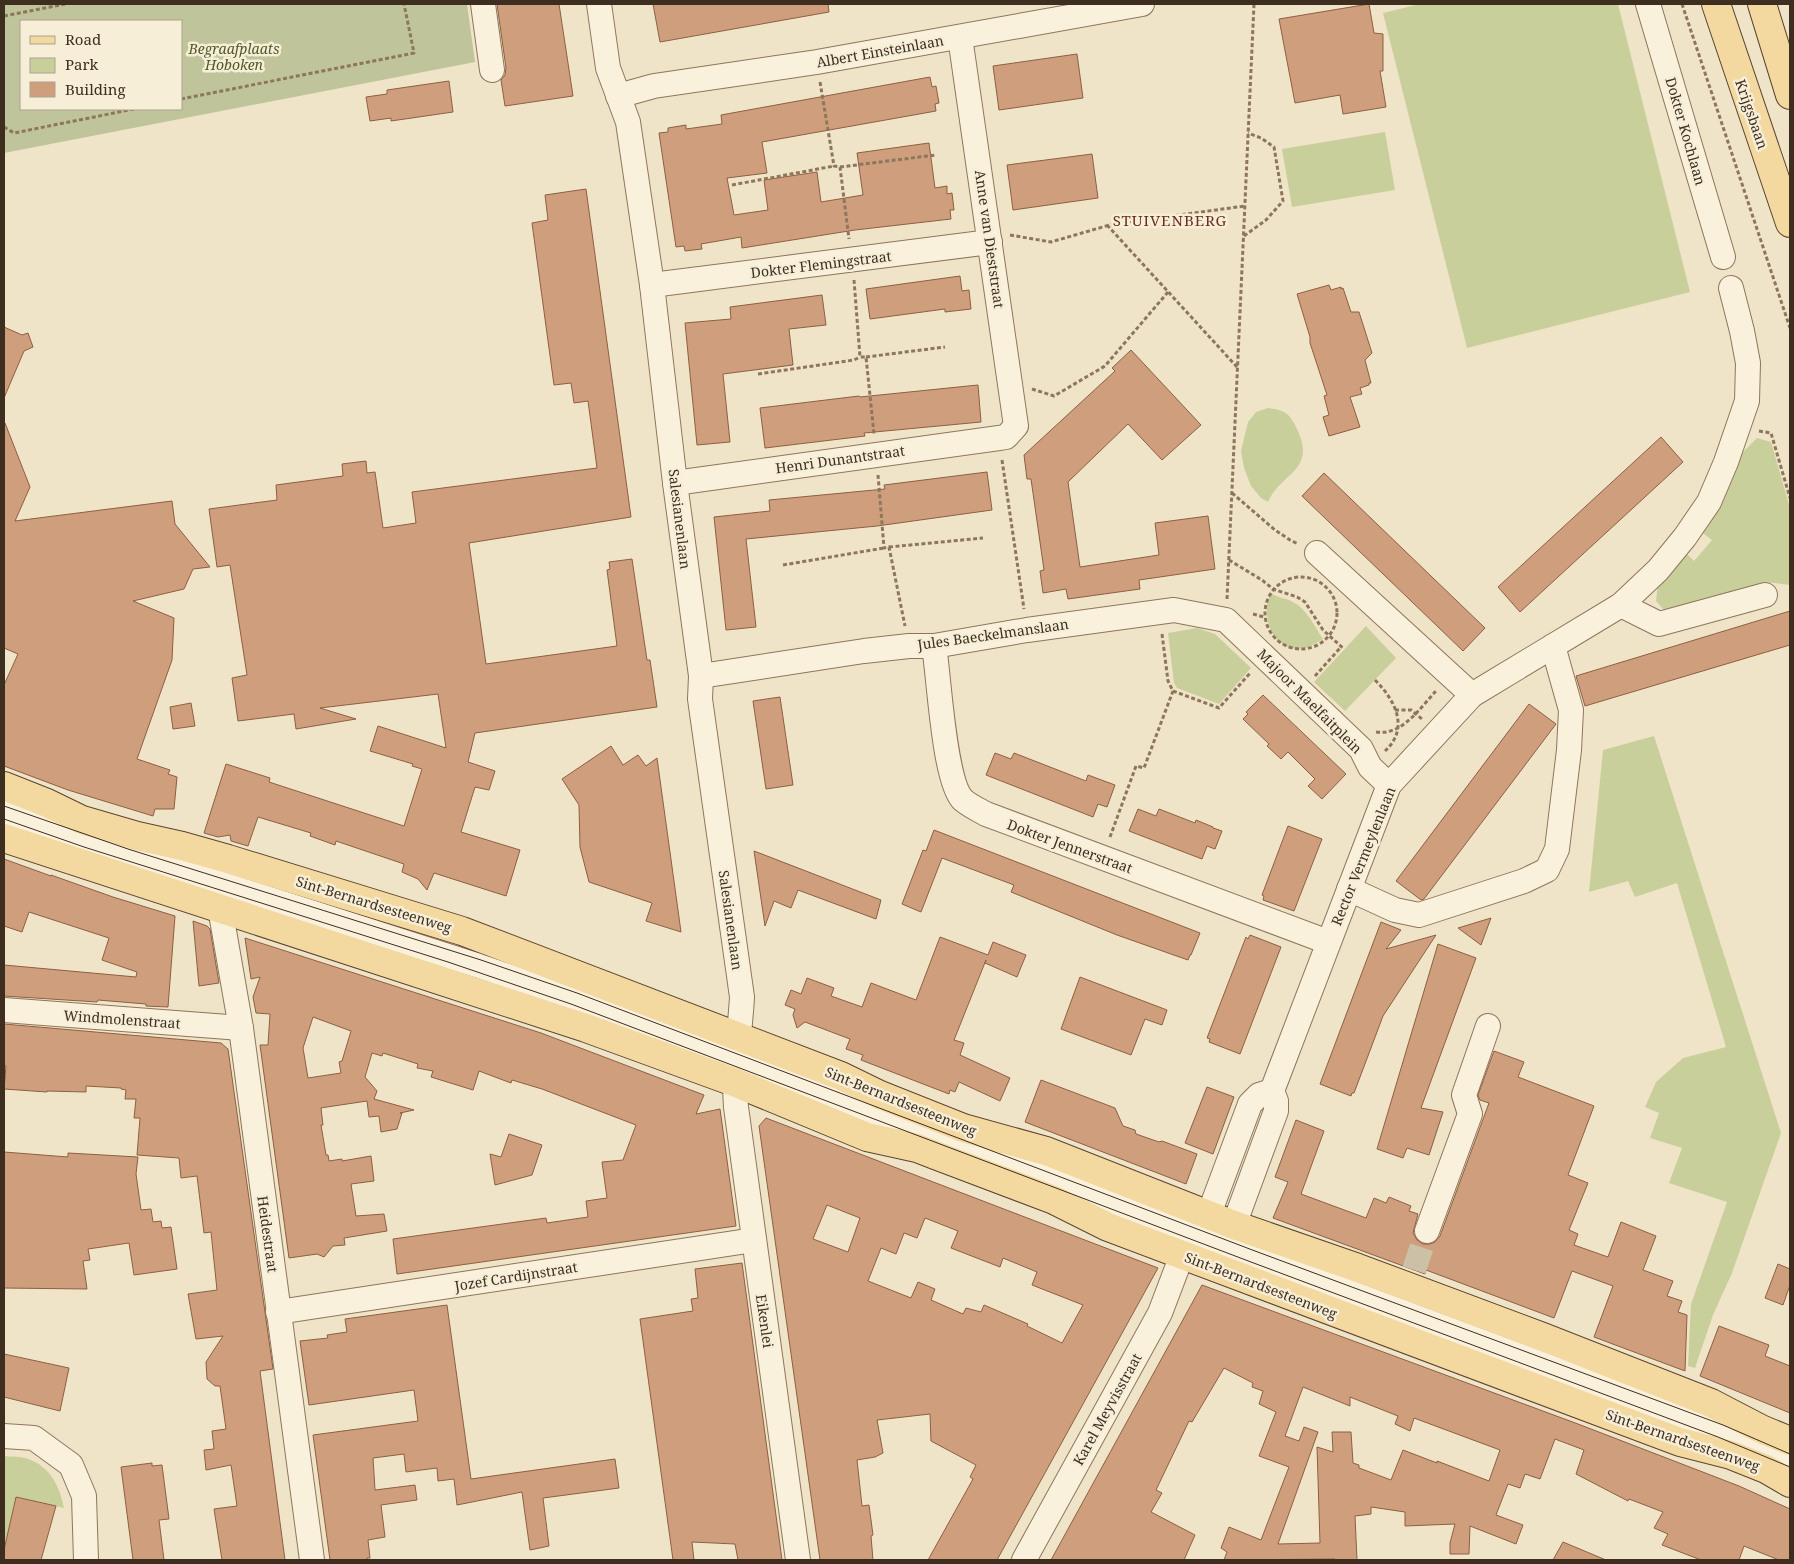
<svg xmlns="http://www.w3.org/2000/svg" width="1794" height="1564" viewBox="0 0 1794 1564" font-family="'Noto Serif',serif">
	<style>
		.green { fill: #c9cf9b }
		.cemetery { fill: #bfc49a; fill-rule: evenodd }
		.building { fill: #cf9f7d; stroke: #8d5f41; fill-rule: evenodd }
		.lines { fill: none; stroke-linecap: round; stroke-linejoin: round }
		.minor-tunnel { stroke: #ccc0a6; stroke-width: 24; stroke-dasharray: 24 12; stroke-linecap: butt }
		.minor-casing { stroke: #8d765c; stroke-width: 26 }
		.major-casing { stroke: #5b4430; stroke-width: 30 }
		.path { stroke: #8d765c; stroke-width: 3; stroke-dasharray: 4 2.5; stroke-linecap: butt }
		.minor { stroke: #faf1dc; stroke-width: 24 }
		.major { stroke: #f3d9a0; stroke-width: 28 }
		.tram { stroke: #3d2e20; stroke-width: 1 }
		.labels { text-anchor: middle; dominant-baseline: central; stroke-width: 5; stroke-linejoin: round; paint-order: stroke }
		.park-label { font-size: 14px; font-style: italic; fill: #4d5a26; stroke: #f7eed8 }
		.street-label { font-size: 14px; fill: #3d2e20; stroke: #f7eed8 }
		.neighbourhood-label { font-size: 15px; letter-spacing: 1px; fill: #6b2e1e; stroke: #f7eed8 }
	</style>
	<rect width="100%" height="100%" fill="#f0e4c8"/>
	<!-- green -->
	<g class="green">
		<polygon points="1420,4 1618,4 1690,292 1467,348 1383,13"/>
		<polygon points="1385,132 1395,190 1292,207 1282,149"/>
		<path d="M1268 408C1284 410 1290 413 1297 429 1317 471 1281 472 1268 502L1261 498 1251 486 1244 468 1241 451 1248 422 1256 412Z"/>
		<polygon points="1757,438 1771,442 1790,508 1790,585 1765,582 1664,610 1656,601 1658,584 1685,552 1694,561 1712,540 1700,531 1743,452"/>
		<path d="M1271 593C1278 598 1286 598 1293 602 1308 610 1314 626 1323 639 1317 642 1311 647 1305 648 1274 655 1259 617 1271 593Z"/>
		<polygon points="1366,626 1396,658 1345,711 1314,682"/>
		<polygon points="1197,628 1215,634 1251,668 1219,704 1177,688 1174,683 1168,633"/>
		<polygon points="1654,736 1781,1133 1732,1273 1713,1315 1695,1368 1688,1366 1691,1304 1727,1202 1669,1183 1682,1148 1650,1138 1659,1113 1645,1107 1656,1082 1683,1058 1726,1047 1677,883 1635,897 1628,881 1589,892 1603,750"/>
		<path d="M4 1456C11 1457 21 1456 28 1459 50 1466 60 1487 64 1508L16 1497 4 1551Z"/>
	</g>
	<!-- cemetery -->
	<path class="cemetery" d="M4 4H467L475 62 4 153ZM21 21H181V109H21Z"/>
	<!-- building -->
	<g class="building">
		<polygon points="497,4 559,4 573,96 505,106 501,80 505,75 506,68"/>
		<polygon points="653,4 828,4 829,12 660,42"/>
		<polygon points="1369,4 1374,33 1383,34 1383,71 1380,71 1386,107 1343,114 1340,95 1295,103 1279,19"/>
		<polygon points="1077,54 1083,98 999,110 993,66"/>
		<polygon points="930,77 932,87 936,86 939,103 935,104 936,111 762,142 767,173 727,178 734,215 768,210 764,180 817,172 821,202 863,195 857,153 929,143 935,188 947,186 947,194 952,193 954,210 950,210 951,219 855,230 742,248 741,237 701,244 702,249 685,251 684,246 676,247 659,133 668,132 668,128 686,125 686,129 722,124 721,115"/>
		<polygon points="449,81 453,112 391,121 391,118 370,121 366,97 387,94 387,90"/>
		<polygon points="1092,154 1098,198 1013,210 1007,165"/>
		<polygon points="586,189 631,517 469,543 486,664 617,646 607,570 610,569 609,562 632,559 647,660 650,660 657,707 475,733 468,762 495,771 489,790 475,787 461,832 520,850 506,896 434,873 427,890 418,879 402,872 404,864 336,841 335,845 310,836 311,833 258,817 248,846 231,841 230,835 218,837 204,833 226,764 270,778 269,782 404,826 422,769 412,766 413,764 370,751 378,726 446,748 438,694 320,708 356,719 296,729 294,714 238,721 232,678 247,675 230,565 217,567 209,509 277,500 276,485 343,476 342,464 366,461 367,473 375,472 383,528 416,523 412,492 597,468 588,401 574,403 571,383 554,385 532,223 548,220 545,195"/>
		<polygon points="960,276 962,291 969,290 971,309 945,312 945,309 870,319 866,289"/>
		<polygon points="1329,285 1331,290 1341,287 1341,289 1343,288 1351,312 1359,312 1372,353 1365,360 1371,383 1369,383 1369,385 1360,388 1362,394 1350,397 1360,427 1329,436 1323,417 1329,415 1324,396 1327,395 1310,343 1310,337 1297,294"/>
		<polygon points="822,295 826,325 789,329 793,365 723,374 730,442 697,445 685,323 731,319 730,307"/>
		<polygon points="4,327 22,335 28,333 33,347 24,351 4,398"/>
		<polygon points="1131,350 1201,425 1162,460 1128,424 1068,482 1080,567 1159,555 1155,523 1208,516 1215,569 1139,580 1140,589 1068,599 1066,589 1043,593 1040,571 1044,570 1031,479 1027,479 1024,455 1115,371 1112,368"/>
		<polygon points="978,385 981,422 864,433 865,436 765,448 760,408 859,396 860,397"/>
		<polygon points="4,423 5,423 30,487 15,521 172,501 175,524 210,567 193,569 184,589 133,601 174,618 172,660 137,759 170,770 168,774 177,777 174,809 155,809 153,816 68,790 4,766 4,685 18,654 4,648"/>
		<polygon points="1661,437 1683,462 1520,612 1498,587"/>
		<polygon points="987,472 992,510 877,526 746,539 756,627 726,630 714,517 770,511 769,500 885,489 884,485"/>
		<polygon points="1324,473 1485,628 1463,651 1302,496"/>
		<polygon points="1790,611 1790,645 1585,706 1576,676"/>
		<polygon points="1263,695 1346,774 1322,799 1308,786 1315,779 1288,752 1281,759 1267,746 1269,744 1243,719 1248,714 1246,712"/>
		<polygon points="780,697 793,785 766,789 753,701"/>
		<polygon points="191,703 195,726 173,729 170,707"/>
		<polygon points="1529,704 1556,724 1424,899 1421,900 1396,881"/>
		<polygon points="611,746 623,765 638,755 646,766 657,758 681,932 646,921 652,903 589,882 580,847 579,805 562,779"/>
		<polygon points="995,753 1011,759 1014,753 1086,781 1088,775 1115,785 1107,807 1098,804 1093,817 986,775"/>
		<polygon points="1138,809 1156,816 1159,809 1195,823 1196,820 1213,827 1213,828 1222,831 1215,849 1207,846 1202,859 1129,831"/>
		<polygon points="1288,826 1322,839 1294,911 1263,900 1264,896 1262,895"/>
		<polygon points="934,830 1200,933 1191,955 1190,955 1188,960 1117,935 1011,892 1014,885 942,858 921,912 902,904 923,850 926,851"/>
		<polygon points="754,851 881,900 876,919 798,890 791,908 774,901 765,926"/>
		<polygon points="4,859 51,876 51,875 113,897 175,916 168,1007 146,1006 146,1004 98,1000 97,1002 4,996 4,965 136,977 137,972 102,960 109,938 29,912 22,932 4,926"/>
		<polygon points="1491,918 1481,945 1458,928"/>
		<polygon points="193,921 207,926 210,929 219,983 199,986"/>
		<polygon points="1381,922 1401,930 1386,949 1436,935 1383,1016 1354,1093 1352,1093 1351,1096 1320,1084"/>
		<polygon points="1250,935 1281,947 1240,1054 1209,1042 1210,1039 1207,1038 1246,937 1248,939"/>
		<polygon points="940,937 988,955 993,942 1026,955 1017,977 985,963 986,960 954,1040 964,1043 960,1055 1010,1078 1000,1101 959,1082 955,1092 950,1090 949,1094 861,1060 863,1055 846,1049 850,1039 805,1022 797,1028 793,1015 795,1009 785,1005 791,990 801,994 807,978 834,988 831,996 862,1007 871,983 916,1000"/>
		<path d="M245 938 541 1033 704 1095 696 1114 720 1109 736 1226 397 1274 393 1239 546 1218 547 1223 588 1217 586 1201 607 1198 602 1162 623 1160 636 1125 542 1089 512 1080 511 1083 479 1071 473 1090 431 1077 433 1071 417 1068 418 1064 383 1053 382 1056 372 1053 365 1077 377 1091 374 1099 414 1110 400 1113H402L397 1129 381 1132 379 1116 369 1117 367 1101 327 1107 321 1108 323 1125H321L326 1155H328L329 1161 342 1159V1161L371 1156 374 1181 351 1184 356 1216 384 1214 387 1231 344 1238 345 1245 333 1246 324 1257 317 1254 289 1258 260 1045H268L270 1014 256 1013 253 997 260 977 251 979ZM313 1017 351 1031 342 1061 339 1062 341 1073 308 1078 303 1048Z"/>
		<polygon points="1438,944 1476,958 1421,1108 1443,1112 1429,1155 1407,1148 1403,1158 1377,1149"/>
		<polygon points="1080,977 1167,1010 1162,1025 1145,1019 1131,1055 1061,1029"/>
		<polygon points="4,1024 221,1043 228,1049 273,1369 260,1371 285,1560 222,1560 214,1509 237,1506 231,1465 206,1470 204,1450 214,1449 212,1431 226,1429 220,1386 215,1386 207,1379 206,1362 223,1336 196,1339 188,1294 217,1290 211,1232 204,1233 197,1176 181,1178 179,1158 137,1155 140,1118 134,1118 136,1099 125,1099 126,1090 121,1089 121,1088 86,1086 86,1092 47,1091 47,1092 4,1089 6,1066 4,1066"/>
		<polygon points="1494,1051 1524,1062 1518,1077 1594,1106 1568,1175 1588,1183 1569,1230 1578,1234 1574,1245 1608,1257 1621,1222 1656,1236 1643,1270 1673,1281 1667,1296 1682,1301 1678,1312 1687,1315 1685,1371 1594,1337 1613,1286 1572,1271 1554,1318 1426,1270 1425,1274 1273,1218 1288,1182 1275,1177 1296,1120 1324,1131 1301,1194 1366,1218 1374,1198 1386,1203 1389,1197 1411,1206 1409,1211 1418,1214 1413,1233 1417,1240 1423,1244 1430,1244 1435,1242 1440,1236 1489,1103 1480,1100 1478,1095"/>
		<polygon points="1041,1080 1115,1108 1123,1126 1135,1130 1136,1134 1159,1142 1162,1141 1197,1154 1186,1184 1025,1122"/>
		<polygon points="1207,1087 1234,1097 1213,1154 1185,1143"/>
		<path d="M766 1118 1158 1268 997 1560H928L973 1479 970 1477 976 1465 931 1441 930 1414 877 1420 883 1453 875 1457 857 1460 862 1506 869 1505 873 1535 871 1536 873 1560H820L759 1126ZM827 1205 860 1218 848 1252 813 1239ZM925 1218 958 1231 951 1248 1000 1267 1003 1258 1037 1272 1032 1285 1083 1305 1062 1343 1027 1326 1028 1324 984 1305 981 1312 966 1308 963 1314 931 1300 935 1289 918 1282 911 1298 868 1281 881 1248 896 1254 904 1233 917 1238Z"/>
		<polygon points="509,1134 542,1145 532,1175 495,1185 490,1154 501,1157"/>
		<polygon points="4,1152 68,1157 68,1153 138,1157 136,1174 141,1210 151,1209 153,1222 161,1221 162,1228 171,1227 177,1269 134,1275 129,1243 88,1249 90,1260 83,1261 87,1289 4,1288"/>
		<polygon points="742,1263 782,1560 738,1560 735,1544 692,1542 694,1560 673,1560 640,1319 693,1311 691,1299 698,1298 695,1269"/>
		<polygon points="1778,1264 1790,1269 1790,1285 1783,1305 1765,1298"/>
		<path d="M1202 1285 1578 1424 1739 1486 1790 1509V1560H1779L1744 1546 1739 1560H1701L1662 1545 1668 1534 1654 1528 1663 1512 1629 1499 1628 1501 1576 1474 1584 1450 1555 1439 1540 1479 1525 1474 1520 1488 1508 1484 1496 1515 1523 1525 1516 1544 1470 1526 1469 1554H1450V1543L1455 1524 1405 1526V1512L1371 1507V1514L1355 1516 1357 1560H1335V1559L1224 1560 1227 1552 1221 1548 1229 1527 1261 1540 1289 1467 1259 1456 1276 1412 1259 1404 1263 1391 1252 1387 1253 1383 1224 1368 1192 1422 1189 1421 1156 1490 1162 1493 1151 1512 1195 1535 1184 1560H1051ZM1303 1387 1350 1406V1397L1398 1416 1395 1424 1410 1431 1414 1418 1500 1450 1489 1481 1437 1461V1463L1403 1450 1391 1480 1359 1468V1465L1353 1463 1351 1432H1332L1333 1452 1317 1447 1320 1543 1278 1544 1318 1432 1304 1427 1299 1441 1285 1436Z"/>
		<polygon points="447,1305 471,1479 615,1459 619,1488 543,1498 549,1546 530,1550 522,1492 457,1505 454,1479 438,1481 437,1468 406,1472 404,1454 373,1458 375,1490 415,1485 417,1500 381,1505 385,1537 368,1540 370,1558 367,1558 367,1560 330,1560 313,1435 418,1421 414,1390 309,1405 300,1341 328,1338 327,1335 347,1332 345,1319"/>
		<polygon points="1719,1326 1769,1345 1765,1356 1790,1366 1790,1413 1700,1376"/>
		<polygon points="4,1354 69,1368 60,1411 4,1397"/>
		<polygon points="152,1463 152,1466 162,1465 169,1519 159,1520 164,1560 133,1560 121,1467"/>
		<polygon points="16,1497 56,1506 41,1560 4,1560 4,1550"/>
		<polygon points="1563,1542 1606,1560 1553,1560"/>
	</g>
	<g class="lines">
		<!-- minor-tunnel -->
		<polyline class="minor-tunnel" points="1414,1270 1427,1231"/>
		<defs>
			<g id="minor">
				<polyline points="483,4 492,70"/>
				<path d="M599 4 608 68 628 122 652 285 675 483 701 676 700 699 742 997C740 1034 733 1071 736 1107L798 1560"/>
				<polyline points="1648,4 1723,257"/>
				<polyline points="618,96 654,86 817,62 1142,4"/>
				<polyline points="652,285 990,242"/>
				<polyline points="675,483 999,438 1006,437 1016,426 960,37"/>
				<polyline points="1317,553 1472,695"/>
				<polyline points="1621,605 1659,624 1765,595"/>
				<path d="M934 646C939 676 944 782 963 800 970 806 979 810 986 814L1328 942"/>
				<polyline points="701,676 864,651 909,646 934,646 1027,630 1174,610 1226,620 1361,749 1370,767 1389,785"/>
				<polyline points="4,812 48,828 479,966 574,999 1154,1219 1722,1431 1790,1462"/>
				<polyline points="1349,889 1395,910 1419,915 1524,881 1547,870 1557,849 1569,750 1571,710 1553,646"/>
				<polyline points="220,908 241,1028 312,1560"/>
				<polyline points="4,1010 241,1028"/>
				<polyline points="1209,1214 1250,1104 1259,1095 1272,1091"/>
				<polyline points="1234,1225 1276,1111 1276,1101 1272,1091 1389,785 1472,695 1621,605 1658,570 1685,537 1709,502 1726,462 1747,401 1748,363 1742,331 1731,288"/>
				<polyline points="1427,1231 1470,1114 1464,1095 1488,1026"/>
				<polyline points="278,1312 754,1240"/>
				<polyline points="4,1436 34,1438 71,1465 84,1496 86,1560"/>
				<polyline points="1024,1560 1160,1313 1182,1255"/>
			</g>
			<g id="major">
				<polyline points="1716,4 1790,223"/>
				<polyline points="1762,4 1790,95"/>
				<polyline points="4,786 47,803 82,820 137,836 182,846 228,859 462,931 841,1076 880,1095 963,1128 1046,1151 1234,1225 1358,1268 1543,1337 1711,1403 1761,1429 1790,1441"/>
				<polyline points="4,838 586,1028 734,1082 867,1137 917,1148 935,1155 1054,1200 1108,1227 1680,1442 1731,1455 1766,1469 1790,1483"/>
			</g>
		</defs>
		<!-- minor casing -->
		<use href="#minor" class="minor-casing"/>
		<!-- major casing -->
		<use href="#major" class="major-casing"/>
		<!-- path -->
		<g class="path">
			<polyline points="1682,4 1790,328"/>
			<polyline points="4,16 65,4"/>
			<polyline points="820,82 834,166 840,167 849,239"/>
			<polyline points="181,99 414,53 404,4"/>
			<polyline points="4,127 14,133 134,109"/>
			<polyline points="840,167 936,155"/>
			<polyline points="732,185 834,166"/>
			<polyline points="1107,225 1237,367"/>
			<polyline points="1010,235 1051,242 1113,224 1245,206"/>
			<polyline points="1244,236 1266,220 1283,201 1274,147 1261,138 1248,133"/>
			<polyline points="854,280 860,357 866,357 874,434"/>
			<polyline points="866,357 945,347"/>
			<polyline points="758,374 854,360 860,357"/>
			<polyline points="1032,389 1054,396 1105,366 1168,292"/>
			<polyline points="1759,431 1771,433 1790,498"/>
			<polyline points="1002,460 1024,609"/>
			<polyline points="878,475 884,548 889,547 905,626"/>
			<polyline points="1232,493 1275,530 1290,540 1298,544"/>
			<polyline points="889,547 983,538"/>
			<polyline points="1229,560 1262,580 1273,589 1297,597 1305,602 1323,630 1344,649"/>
			<polyline points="783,565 884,548"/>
			<circle cx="1301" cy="613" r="36"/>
			<polyline points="1227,599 1254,4"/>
			<polyline points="1253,614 1264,617"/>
			<polyline points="1162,634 1168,681 1173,691 1219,708 1251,672"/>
			<polyline points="1315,676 1341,647"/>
			<path d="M1375 680C1395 700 1410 728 1385 751"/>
			<polyline points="1395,710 1411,710 1422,719"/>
			<path d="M1376 732C1402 736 1420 708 1436 691"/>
			<polyline points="1110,837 1136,766 1144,768 1173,691"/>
		</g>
		<!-- minor -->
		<use href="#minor" class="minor"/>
		<!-- major -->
		<use href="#major" class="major"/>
		<!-- tram -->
		<g class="tram">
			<polyline points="4,806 128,849 481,960 577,993 1255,1251 1723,1425 1790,1454"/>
			<polyline points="4,819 84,847 448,962 571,1004 1251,1262 1718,1437 1790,1467"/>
		</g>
	</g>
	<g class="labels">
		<!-- park labels -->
		<g class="park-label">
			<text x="234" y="48">Begraafplaats<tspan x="234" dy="16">Hoboken</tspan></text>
		</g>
		<!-- street labels -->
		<g class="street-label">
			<text transform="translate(880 51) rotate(-10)">Albert Einsteinlaan</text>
			<text transform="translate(1752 114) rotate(71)">Krijgsbaan</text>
			<text transform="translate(1686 131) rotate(74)">Dokter Kochlaan</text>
			<text transform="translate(990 239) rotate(82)">Anne van Dieststraat</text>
			<text transform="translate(821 264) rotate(-7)">Dokter Flemingstraat</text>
			<text transform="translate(840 459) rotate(-8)">Henri Dunantstraat</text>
			<text transform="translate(680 519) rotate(83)">Salesianenlaan</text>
			<text transform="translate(993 634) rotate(-8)">Jules Baeckelmanslaan</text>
			<text transform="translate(1310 701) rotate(45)">Majoor Maelfaitplein</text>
			<text transform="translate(1070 846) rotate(20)">Dokter Jennerstraat</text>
			<text transform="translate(1363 856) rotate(-68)">Rector Vermeylenlaan</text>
			<text transform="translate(374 904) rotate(17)">Sint-Bernardsesteenweg</text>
			<text transform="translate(731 920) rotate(82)">Salesianenlaan</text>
			<text transform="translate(122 1019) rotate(4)">Windmolenstraat</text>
			<text transform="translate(901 1101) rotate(22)">Sint-Bernardsesteenweg</text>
			<text transform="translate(268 1234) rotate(82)">Heidestraat</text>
			<text transform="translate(516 1276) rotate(-9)">Jozef Cardijnstraat</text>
			<text transform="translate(1261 1285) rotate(21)">Sint-Bernardsesteenweg</text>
			<text transform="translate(765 1321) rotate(82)">Eikenlei</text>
			<text transform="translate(1107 1409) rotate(-61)">Karel Meyvisstraat</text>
			<text transform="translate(1683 1440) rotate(19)">Sint-Bernardsesteenweg</text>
		</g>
		<!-- neighbourhood labels -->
		<g class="neighbourhood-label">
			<text x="1170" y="220">STUIVENBERG</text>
		</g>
	</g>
	<!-- border -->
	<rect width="1794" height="1564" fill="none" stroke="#3d2e20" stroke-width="10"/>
	<!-- legend -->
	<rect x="20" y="20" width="162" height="90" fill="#f7eed8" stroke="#ada18e"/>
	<rect x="30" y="36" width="25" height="8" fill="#f3d9a0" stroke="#ada18e"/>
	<text x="65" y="45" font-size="15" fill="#3d2e20">Road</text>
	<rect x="30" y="58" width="25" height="15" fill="#c9cf9b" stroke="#ada18e"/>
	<text x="65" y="70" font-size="15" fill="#3d2e20">Park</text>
	<rect x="30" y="82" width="25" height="15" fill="#cf9f7d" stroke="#ada18e"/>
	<text x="65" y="95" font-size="15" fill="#3d2e20">Building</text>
</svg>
